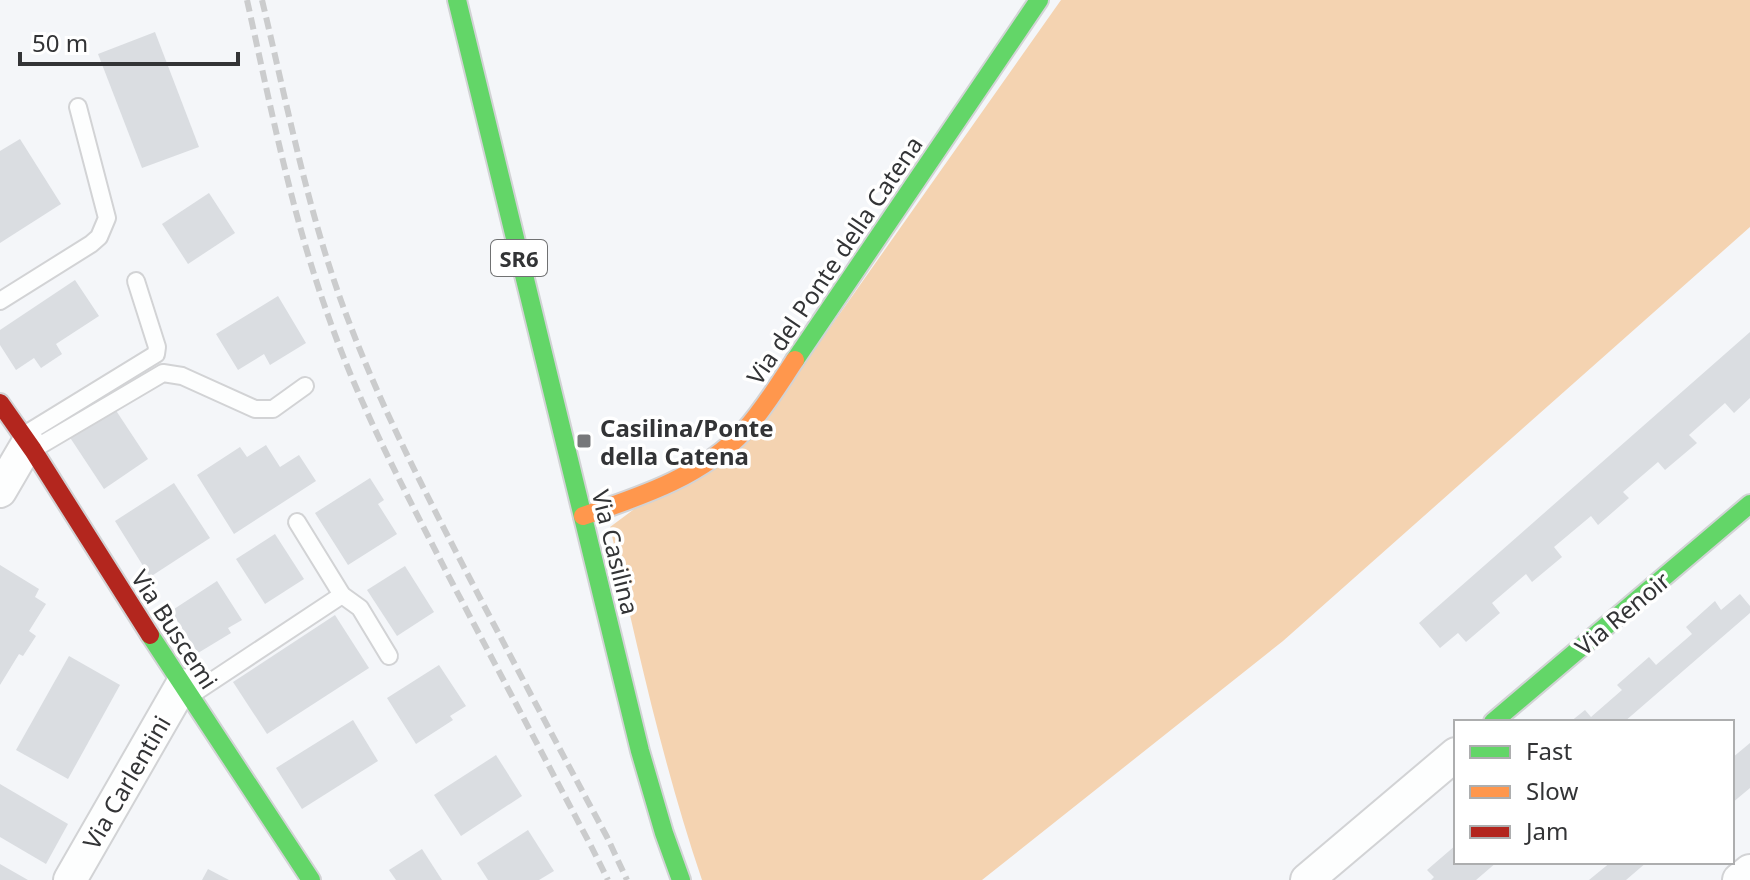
<svg xmlns="http://www.w3.org/2000/svg" width="1750" height="880" viewBox="0 0 1750 880" font-family="'Noto Sans',sans-serif">
	<style>
		.green { fill: #f4d3b1 }
		.building { fill: #dadde1 }
		.lines { fill: none; stroke-linecap: round; stroke-linejoin: round }
		.lane-casing { stroke: #d2d3d5; stroke-width: 20 }
		.street-casing { stroke: #d2d3d5; stroke-width: 36 }
		.fast-casing { stroke: #d2d3d5; stroke-width: 22 }
		.slow-casing { stroke: #d2d3d5; stroke-width: 22 }
		.jam-casing { stroke: #d2d3d5; stroke-width: 22 }
		.lane { stroke: #fdfefe; stroke-width: 16 }
		.street { stroke: #fdfefe; stroke-width: 32 }
		.fast { stroke: #63d668; stroke-width: 18 }
		.slow { stroke: #ff974d; stroke-width: 18 }
		.jam { stroke: #b3261e; stroke-width: 18 }
		.rail { stroke: #cbcccd; stroke-width: 6; stroke-dasharray: 12 6; stroke-linecap: butt }
		.poi-dot { fill: #77787a; stroke: #fff; stroke-width: 3 }
		.labels { text-anchor: middle; dominant-baseline: central; stroke-width: 7; stroke-linejoin: round; paint-order: stroke }
		.shield { fill: #fff; stroke: #707172; stroke-width: 2 }
		.shield-label { font-size: 22px; font-weight: bold; fill: #333436 }
		.street-label { font-size: 24px; fill: #333436; stroke: #fff }
		.poi-label { font-size: 24px; font-weight: bold; fill: #333436; stroke: #fff; text-anchor: start }
	</style>
	<rect width="100%" height="100%" fill="#f4f6f9"/>
	<!-- green -->
	<path class="green" d="M1061 0H1750V227L1283 641 982 880H702C663 765 637 646 610 527L776 404Z"/>
	<!-- building -->
	<g class="building">
		<polygon points="155,32 199,147 142,168 98,54"/>
		<polygon points="20,139 61,204 0,243 0,151"/>
		<polygon points="209,193 235,233 188,264 162,224"/>
		<polygon points="75,280 99,316 56,344 62,354 41,368 34,358 16,370 0,345 0,330"/>
		<polygon points="278,296 306,343 270,365 264,354 238,370 216,334"/>
		<polygon points="1750,332 1750,398 1734,413 1725,403 1689,435 1697,443 1665,470 1658,462 1623,492 1629,498 1598,525 1591,516 1554,547 1562,557 1532,582 1526,574 1492,603 1500,613 1466,642 1458,633 1440,648 1419,623"/>
		<polygon points="113,406 148,459 104,489 69,436"/>
		<polygon points="266,445 280,467 299,455 316,481 234,534 197,475 240,447 247,457"/>
		<polygon points="370,478 384,500 378,504 397,534 348,565 315,513"/>
		<polygon points="174,483 210,538 150,577 115,521"/>
		<polygon points="275,534 304,579 265,604 236,559"/>
		<polygon points="0,565 39,589 35,597 46,604 29,631 36,636 23,656 19,654 0,685"/>
		<polygon points="405,566 434,612 397,636 367,590"/>
		<polygon points="217,581 242,620 228,628 231,633 198,653 171,611"/>
		<polygon points="1740,594 1750,606 1750,613 1624,722 1570,722 1585,710 1591,717 1622,690 1617,685 1649,657 1656,665 1692,634 1686,627 1715,601 1721,610"/>
		<polygon points="335,615 369,668 267,734 233,682"/>
		<polygon points="69,656 120,685 68,779 16,750"/>
		<polygon points="439,665 466,706 450,716 453,720 416,744 387,698"/>
		<polygon points="353,720 378,761 302,809 276,768"/>
		<polygon points="1750,743 1750,788 1732,803 1732,758"/>
		<polygon points="496,755 522,796 461,836 434,795"/>
		<polygon points="0,784 68,824 46,864 0,837"/>
		<polygon points="528,830 554,871 539,880 488,880 477,863"/>
		<polygon points="1456,845 1456,862 1497,862 1476,880 1431,880 1434,877 1427,870"/>
		<polygon points="422,849 442,880 396,880 389,870"/>
		<polygon points="1611,862 1647,862 1626,880 1589,880"/>
		<polygon points="0,864 28,880 0,880"/>
		<polygon points="208,869 229,880 202,880"/>
	</g>
	<g class="lines">
		<defs>
			<g id="lane">
				<polyline points="0,301 91,244 99,237 107,218 78,107"/>
				<polyline points="24,435 156,354 157,347 136,281"/>
				<polyline points="34,449 163,373 182,376 255,409 273,409 305,386"/>
				<polyline points="297,522 342,595 360,608 389,656"/>
				<polyline points="191,695 342,595"/>
			</g>
			<g id="street">
				<polyline points="0,491 28,443"/>
				<polyline points="70,880 182,685"/>
				<polyline points="1307,880 1456,754"/>
				<polyline points="1739,880 1750,871"/>
			</g>
			<g id="fast">
				<polyline points="457,0 640,751 664,833 681,880"/>
				<polyline points="795,360 1039,0"/>
				<polyline points="150,635 311,880"/>
				<polyline points="1493,722 1750,504"/>
			</g>
			<path id="slow" d="M583 516C642 496 701 477 745 430 764 409 779 384 795 360"/>
			<polyline id="jam" points="0,403 33,450 150,635"/>
		</defs>
		<!-- lane casing -->
		<use href="#lane" class="lane-casing"/>
		<!-- street casing -->
		<use href="#street" class="street-casing"/>
		<!-- fast casing -->
		<use href="#fast" class="fast-casing"/>
		<!-- slow casing -->
		<use href="#slow" class="slow-casing"/>
		<!-- jam casing -->
		<use href="#jam" class="jam-casing"/>
		<!-- lane -->
		<use href="#lane" class="lane"/>
		<!-- street -->
		<use href="#street" class="street"/>
		<!-- fast -->
		<use href="#fast" class="fast"/>
		<!-- slow -->
		<use href="#slow" class="slow"/>
		<!-- jam -->
		<use href="#jam" class="jam"/>
		<!-- rail -->
		<g class="rail">
			<path d="M247 0C271 108 292 217 330 321 361 409 405 491 447 573 495 664 543 755 591 846L608 880"/>
			<path d="M262 0C288 108 309 219 349 322 382 409 425 492 468 575 514 663 560 750 607 837L627 880"/>
		</g>
	</g>
	<!-- markers -->
	<rect class="poi-dot" x="576" y="433" width="16" height="16" rx="4"/>
	<g class="labels">
		<!-- shield labels -->
		<rect class="shield" x="491" y="240" width="56" height="36" rx="6"/>
		<g class="shield-label">
			<text x="519" y="258">SR6</text>
		</g>
		<!-- street labels -->
		<g class="street-label">
			<text transform="translate(834 260) rotate(-56)">Via del Ponte della Catena</text>
			<text transform="translate(616 552) rotate(76)">Via Casilina</text>
			<text transform="translate(1622 613) rotate(-40)">Via Renoir</text>
			<text transform="translate(175 629) rotate(57)">Via Buscemi</text>
			<text transform="translate(126 782) rotate(-60)">Via Carlentini</text>
		</g>
		<!-- poi labels -->
		<g class="poi-label">
			<text x="600" y="427">Casilina/Ponte<tspan x="600" dy="28">della Catena</tspan></text>
		</g>
	</g>
	<!-- legend -->
	<rect x="1454" y="720" width="280" height="144" fill="#ffffff" stroke="#adaeaf" stroke-width="2"/>
	<rect x="1470" y="746" width="40" height="12" fill="#63d668" stroke="#adaeaf" stroke-width="2"/>
	<text x="1526" y="760" font-size="24" fill="#333436">Fast</text>
	<rect x="1470" y="786" width="40" height="12" fill="#ff974d" stroke="#adaeaf" stroke-width="2"/>
	<text x="1526" y="800" font-size="24" fill="#333436">Slow</text>
	<rect x="1470" y="826" width="40" height="12" fill="#b3261e" stroke="#adaeaf" stroke-width="2"/>
	<text x="1526" y="840" font-size="24" fill="#333436">Jam</text>
	<!-- scale -->
	<path d="M20 52v12h218v-12" fill="none" stroke="#333436" stroke-width="4"/>
	<text x="32" y="52" font-size="24" fill="#333436" stroke="#ffffff" stroke-width="6" paint-order="stroke">50 m</text>
</svg>
